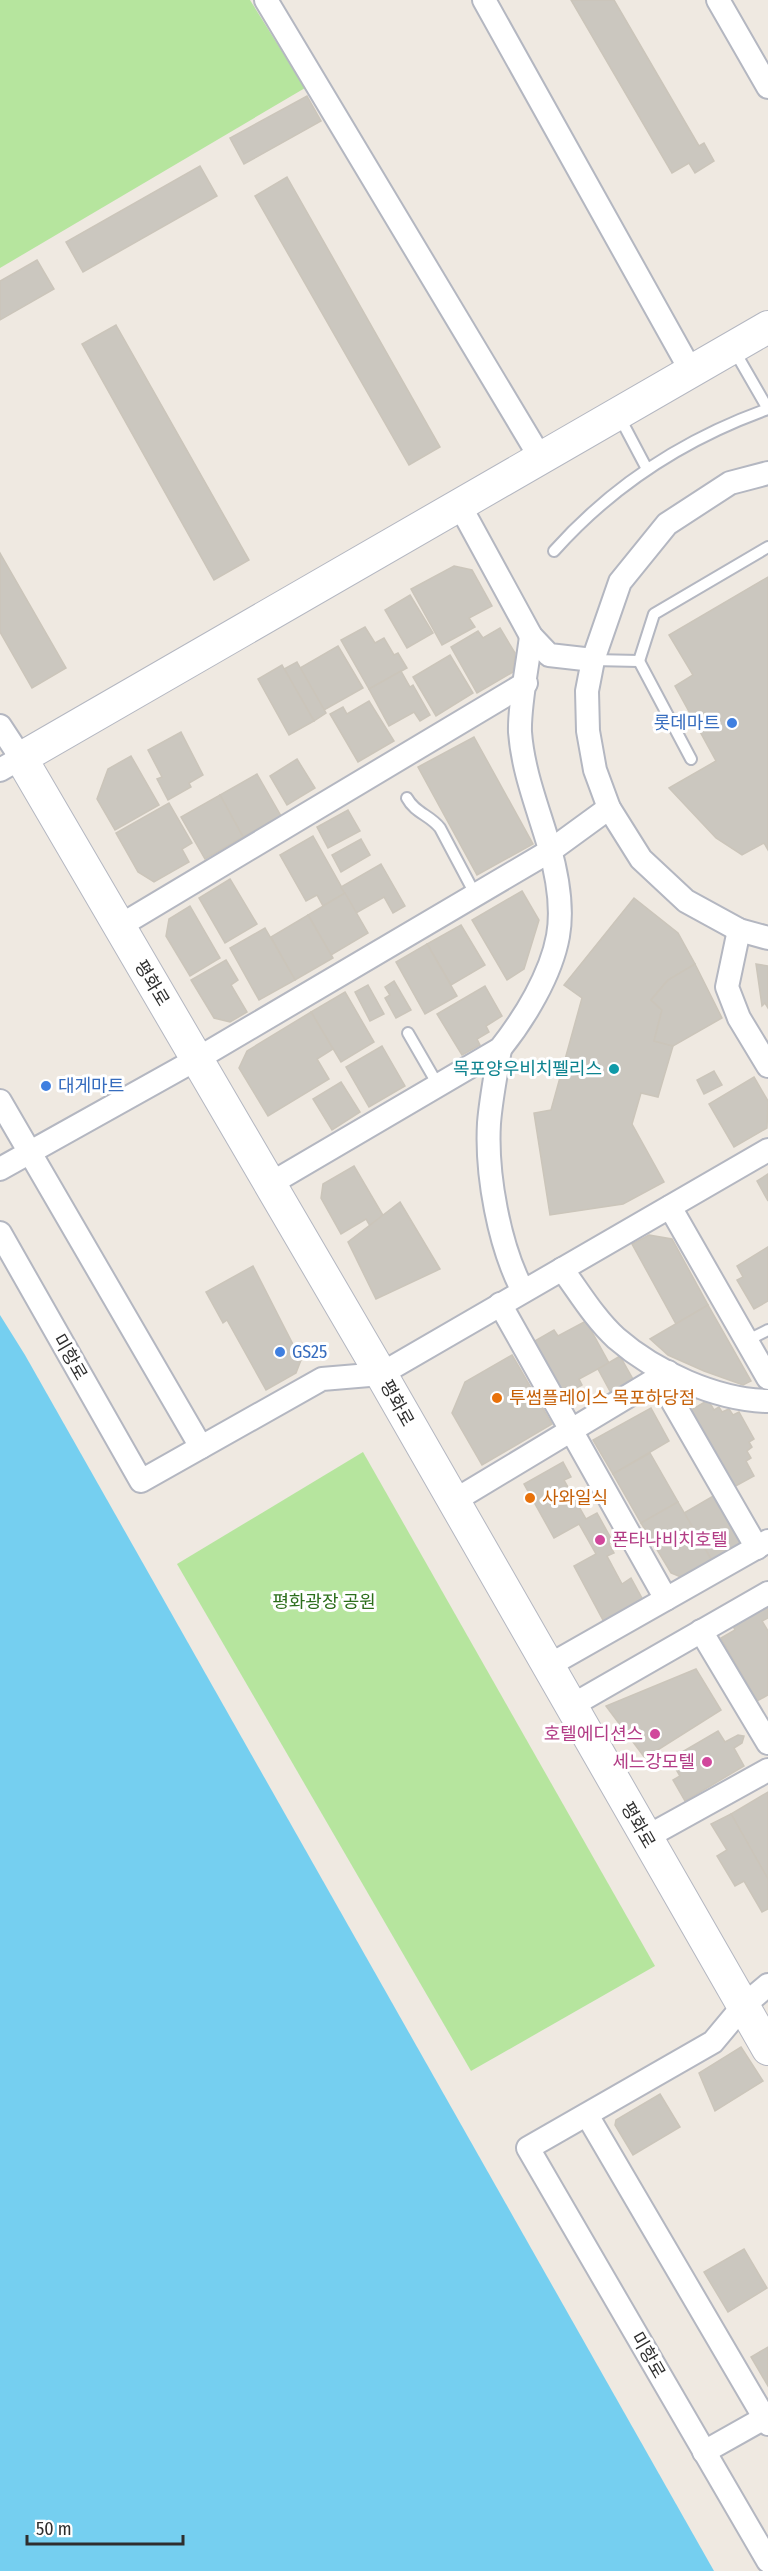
<svg xmlns="http://www.w3.org/2000/svg" width="768" height="2571" viewBox="0 0 768 2571" font-family="'Fira Sans Condensed','Noto Sans KR',sans-serif">
	<style>
		.green { fill: #b6e59e }
		.water { fill: #75cff0 }
		.building { fill: #cbc7bf; stroke: #cbc5ba; stroke-width: 1.5 }
		.lines { fill: none; stroke-linecap: round; stroke-linejoin: round }
		.lane-casing { stroke: #b4b7c1; stroke-width: 14 }
		.street-casing { stroke: #b4b7c1; stroke-width: 26 }
		.secondary-casing { stroke: #b4b7c1; stroke-width: 34 }
		.lane { stroke: #fff; stroke-width: 10 }
		.street { stroke: #fff; stroke-width: 22 }
		.secondary { stroke: #fff; stroke-width: 32 }
		.shop-dot { fill: #3f7fe0; stroke: #fff; stroke-width: 2 }
		.culture-dot { fill: #0f9aa8; stroke: #fff; stroke-width: 2 }
		.food-dot { fill: #e8710a; stroke: #fff; stroke-width: 2 }
		.hotel-dot { fill: #d1479c; stroke: #fff; stroke-width: 2 }
		.labels { text-anchor: middle; dominant-baseline: central; stroke-width: 6; stroke-linejoin: round; paint-order: stroke }
		.shop-label { font-size: 18px; fill: #366cbe; stroke: #fff; text-anchor: start }
		.street-label { font-size: 18px; fill: #2e2e2e; stroke: #fff }
		.culture-label { font-size: 18px; fill: #0d838f; stroke: #fff; text-anchor: end }
		.food-label { font-size: 18px; fill: #c56008; stroke: #fff; text-anchor: start }
		.hotel-label { font-size: 18px; fill: #b23c85; stroke: #fff; text-anchor: end }
		.park-label { font-size: 18px; fill: #2c6e1b; stroke: #fff }
	</style>
	<rect width="100%" height="100%" fill="#efe9e1"/>
	<!-- green -->
	<g class="green">
		<polygon points="0,0 250,0 305,88 0,268"/>
		<polygon points="363,1452 655,1966 471,2071 177,1564"/>
	</g>
	<!-- water -->
	<polygon class="water" points="0,1315 25,1355 714,2571 0,2571"/>
	<!-- building -->
	<g class="building">
		<polygon points="571,0 614,0 699,146 704,143 714,161 695,173 689,163 672,173"/>
		<polygon points="307,96 321,121 244,164 230,138"/>
		<polygon points="200,166 217,196 83,272 66,242"/>
		<polygon points="287,177 440,447 409,465 255,196"/>
		<polygon points="37,260 54,289 0,320 0,281"/>
		<polygon points="116,325 249,560 214,580 82,344"/>
		<polygon points="0,553 66,668 32,688 0,632"/>
		<polygon points="454,566 472,570 492,606 469,618 475,627 442,645 411,589"/>
		<polygon points="768,577 768,850 764,843 742,855 716,838 669,788 716,761 675,686 693,675 669,635"/>
		<polygon points="410,595 433,633 407,648 385,610"/>
		<polygon points="365,627 375,643 384,638 394,655 398,653 407,668 369,689 341,640"/>
		<polygon points="500,628 515,653 513,672 477,693 451,647 478,631 483,638"/>
		<polygon points="338,646 363,688 324,710 300,668"/>
		<polygon points="450,655 473,693 436,716 413,677"/>
		<polygon points="297,662 326,713 314,721 284,669"/>
		<polygon points="282,665 314,721 289,735 258,679"/>
		<polygon points="401,671 410,687 413,685 430,715 420,721 414,712 389,726 369,689"/>
		<polygon points="369,701 394,741 358,762 330,714 343,707 347,714"/>
		<polygon points="181,732 203,775 189,783 191,787 168,800 157,779 162,777 148,750"/>
		<polygon points="474,737 533,844 477,875 418,767"/>
		<polygon points="131,756 159,805 115,830 97,799 108,769"/>
		<polygon points="297,759 315,788 287,805 270,776"/>
		<polygon points="257,774 281,816 243,837 220,795"/>
		<polygon points="220,795 243,837 205,859 181,817"/>
		<polygon points="169,803 192,843 182,849 189,862 154,882 138,872 116,833"/>
		<polygon points="348,810 360,831 328,848 317,827"/>
		<polygon points="313,836 345,893 323,906 317,895 306,901 280,855"/>
		<polygon points="361,839 370,855 341,872 332,855"/>
		<polygon points="381,864 405,906 393,913 384,897 356,913 341,887"/>
		<polygon points="230,879 257,924 225,943 199,898"/>
		<polygon points="522,891 539,920 524,969 507,980 472,920"/>
		<polygon points="345,893 368,933 331,955 308,915"/>
		<polygon points="634,898 678,933 695,964 668,980 651,1000 662,1010 654,1041 673,1046 658,1097 641,1093 632,1124 664,1182 623,1204 550,1215 534,1113 551,1110 582,998 564,985"/>
		<polygon points="190,906 220,958 190,976 166,936 169,919"/>
		<polygon points="308,915 333,958 295,980 271,937"/>
		<polygon points="461,925 485,965 451,985 427,944"/>
		<polygon points="265,928 295,980 259,1000 230,948"/>
		<polygon points="427,944 457,996 425,1014 396,962"/>
		<polygon points="226,960 238,980 231,985 247,1012 230,1022 214,1018 191,980"/>
		<polygon points="695,964 722,1018 673,1046 654,1041 662,1010 651,1000 668,980"/>
		<polygon points="756,964 768,966 768,1008 765,1003 762,1006"/>
		<polygon points="394,981 411,1010 396,1018 385,998 390,995 385,987"/>
		<polygon points="368,985 384,1014 370,1021 355,992"/>
		<polygon points="485,986 502,1016 486,1026 489,1032 477,1039 480,1045 462,1055 437,1014"/>
		<polygon points="345,992 374,1042 341,1062 311,1012"/>
		<polygon points="311,1012 333,1049 317,1059 329,1079 268,1116 239,1068 247,1051"/>
		<polygon points="382,1046 405,1086 369,1107 346,1067"/>
		<polygon points="714,1071 722,1085 704,1094 697,1080"/>
		<polygon points="754,1077 768,1101 767,1128 734,1147 709,1104"/>
		<polygon points="341,1082 360,1112 332,1130 313,1099"/>
		<polygon points="354,1166 384,1217 370,1226 366,1219 341,1234 321,1198 323,1184"/>
		<polygon points="768,1174 768,1201 757,1181"/>
		<polygon points="400,1202 440,1269 376,1299 348,1242"/>
		<polygon points="649,1235 672,1239 708,1305 676,1324 632,1244"/>
		<polygon points="768,1247 768,1301 754,1309 737,1280 743,1277 737,1266"/>
		<polygon points="253,1266 301,1360 296,1373 266,1390 227,1320 223,1323 206,1292"/>
		<polygon points="708,1305 751,1381 743,1385 704,1371 668,1355 650,1339"/>
		<polygon points="586,1321 609,1363 579,1379 582,1385 563,1396 533,1342 554,1330 558,1336"/>
		<polygon points="512,1355 552,1424 482,1465 452,1413 465,1382"/>
		<polygon points="620,1356 634,1381 611,1393 598,1369"/>
		<polygon points="708,1400 714,1410 719,1407 722,1412 729,1409 733,1415 739,1412 754,1439 749,1442 752,1447 747,1451 751,1458 746,1461 754,1476 732,1488 688,1412"/>
		<polygon points="651,1408 669,1441 613,1474 593,1440"/>
		<polygon points="650,1453 678,1502 641,1523 613,1474"/>
		<polygon points="563,1462 571,1477 564,1480 586,1519 597,1513 613,1542 609,1544 614,1553 607,1556 622,1584 631,1578 643,1600 604,1622 574,1566 596,1554 579,1524 554,1538 524,1484"/>
		<polygon points="715,1495 743,1543 712,1561 684,1513"/>
		<polygon points="678,1502 712,1561 683,1578 671,1573 641,1523"/>
		<polygon points="768,1606 768,1618 762,1621 768,1631 768,1695 757,1701 721,1638 735,1630 733,1626"/>
		<polygon points="696,1669 721,1710 645,1758 606,1706"/>
		<polygon points="718,1731 725,1742 738,1735 744,1736 742,1743 734,1748 744,1766 685,1801 673,1780 680,1776 670,1759"/>
		<polygon points="768,1792 768,1879 731,1814"/>
		<polygon points="731,1814 768,1879 768,1909 762,1912 744,1881 735,1886 717,1856 727,1850 711,1824"/>
		<polygon points="741,2047 763,2081 715,2111 699,2073"/>
		<polygon points="660,2094 680,2127 633,2155 615,2125 616,2120"/>
		<polygon points="744,2249 767,2288 728,2312 704,2272"/>
		<polygon points="768,2347 768,2386 751,2357"/>
	</g>
	<g class="lines">
		<defs>
			<g id="lane">
				<polyline points="734,350 768,409"/>
				<polyline points="619,416 647,469"/>
				<path d="M554 551C613 485 684 439 768 409"/>
				<polyline points="593,660 639,661 654,614 768,547"/>
				<polyline points="639,661 691,759"/>
				<path d="M407 798C415 813 430 815 440 828L475 894"/>
				<polyline points="408,1033 438,1085"/>
				<polyline points="746,1341 768,1330"/>
			</g>
			<g id="street">
				<polyline points="266,0 540,457"/>
				<polyline points="484,0 691,371"/>
				<polyline points="718,0 768,87"/>
				<polyline points="768,473 730,483 667,524 620,582 593,660 587,691 588,731 595,770 609,808 641,859 686,901 739,930 768,938"/>
				<polyline points="459,504 531,636 549,655 593,660"/>
				<polyline points="0,726 21,758 0,770"/>
				<polyline points="118,927 526,683"/>
				<polyline points="739,930 727,987 739,1018 768,1066"/>
				<path d="M500 1049C496 1074 491 1098 489 1123 486 1174 499 1246 523 1291"/>
				<polyline points="0,1101 201,1447"/>
				<polyline points="0,1169 197,1059 550,851 609,808"/>
				<path d="M270 1184 500 1049C524 1019 551 975 558 936 563 908 557 874 549 846 538 808 523 772 520 732 519 705 528 664 531 636"/>
				<polyline points="670,1207 768,1378"/>
				<polyline points="0,1233 141,1481 322,1379 381,1374 768,1150"/>
				<path d="M562 1269C579 1292 595 1319 616 1338 655 1372 716 1400 768 1401"/>
				<polyline points="500,1304 666,1599"/>
				<polyline points="659,1378 757,1548"/>
				<polyline points="452,1502 668,1372"/>
				<polyline points="701,1631 768,1743"/>
				<polyline points="548,1666 768,1541"/>
				<polyline points="571,1706 768,1593"/>
				<polyline points="645,1838 768,1770"/>
				<polyline points="768,1985 743,2006 713,2042 528,2148 768,2561"/>
				<polyline points="587,2115 768,2424"/>
				<polyline points="704,2452 768,2416"/>
			</g>
			<polyline id="secondary" points="768,327 21,758 381,1374 768,2049"/>
		</defs>
		<!-- lane casing -->
		<use href="#lane" class="lane-casing"/>
		<!-- street casing -->
		<use href="#street" class="street-casing"/>
		<!-- secondary casing -->
		<use href="#secondary" class="secondary-casing"/>
		<!-- lane -->
		<use href="#lane" class="lane"/>
		<!-- street -->
		<use href="#street" class="street"/>
		<!-- secondary -->
		<use href="#secondary" class="secondary"/>
	</g>
	<!-- markers -->
	<g class="shop-dot">
		<circle cx="732" cy="723" r="6"/>
		<circle cx="46" cy="1086" r="6"/>
		<circle cx="280" cy="1352" r="6"/>
	</g>
	<circle class="culture-dot" cx="614" cy="1069" r="6"/>
	<g class="food-dot">
		<circle cx="497" cy="1398" r="6"/>
		<circle cx="530" cy="1498" r="6"/>
	</g>
	<g class="hotel-dot">
		<circle cx="600" cy="1540" r="6"/>
		<circle cx="655" cy="1734" r="6"/>
		<circle cx="707" cy="1762" r="6"/>
	</g>
	<g class="labels">
		<!-- shop labels -->
		<g class="shop-label">
			<text x="720" y="723" text-anchor="end">롯데마트</text>
			<text x="58" y="1086">대게마트</text>
			<text x="292" y="1352">GS25</text>
		</g>
		<!-- street labels -->
		<g class="street-label">
			<text transform="translate(152 983) rotate(59)">평화로</text>
			<text transform="translate(70 1357) rotate(60)">미항로</text>
			<text transform="translate(397 1403) rotate(61)">평화로</text>
			<text transform="translate(638 1825) rotate(60)">평화로</text>
			<text transform="translate(648 2355) rotate(60)">미항로</text>
		</g>
		<!-- culture labels -->
		<g class="culture-label">
			<text x="602" y="1069">목포양우비치펠리스</text>
		</g>
		<!-- food labels -->
		<g class="food-label">
			<text x="509" y="1398">투썸플레이스 목포하당점</text>
			<text x="542" y="1498">사와일식</text>
		</g>
		<!-- hotel labels -->
		<g class="hotel-label">
			<text x="612" y="1540" text-anchor="start">폰타나비치호텔</text>
			<text x="643" y="1734">호텔에디션스</text>
			<text x="695" y="1762">세느강모텔</text>
		</g>
		<!-- park labels -->
		<g class="park-label">
			<text x="324" y="1602">평화광장 공원</text>
		</g>
	</g>
	<!-- scale -->
	<path d="M27 2535v9h156v-9" fill="none" stroke="#2e2e2e" stroke-width="3"/>
	<text x="36" y="2535" font-size="18" fill="#2e2e2e" stroke="#ffffff" stroke-width="4.5" paint-order="stroke">50 m</text>
</svg>
